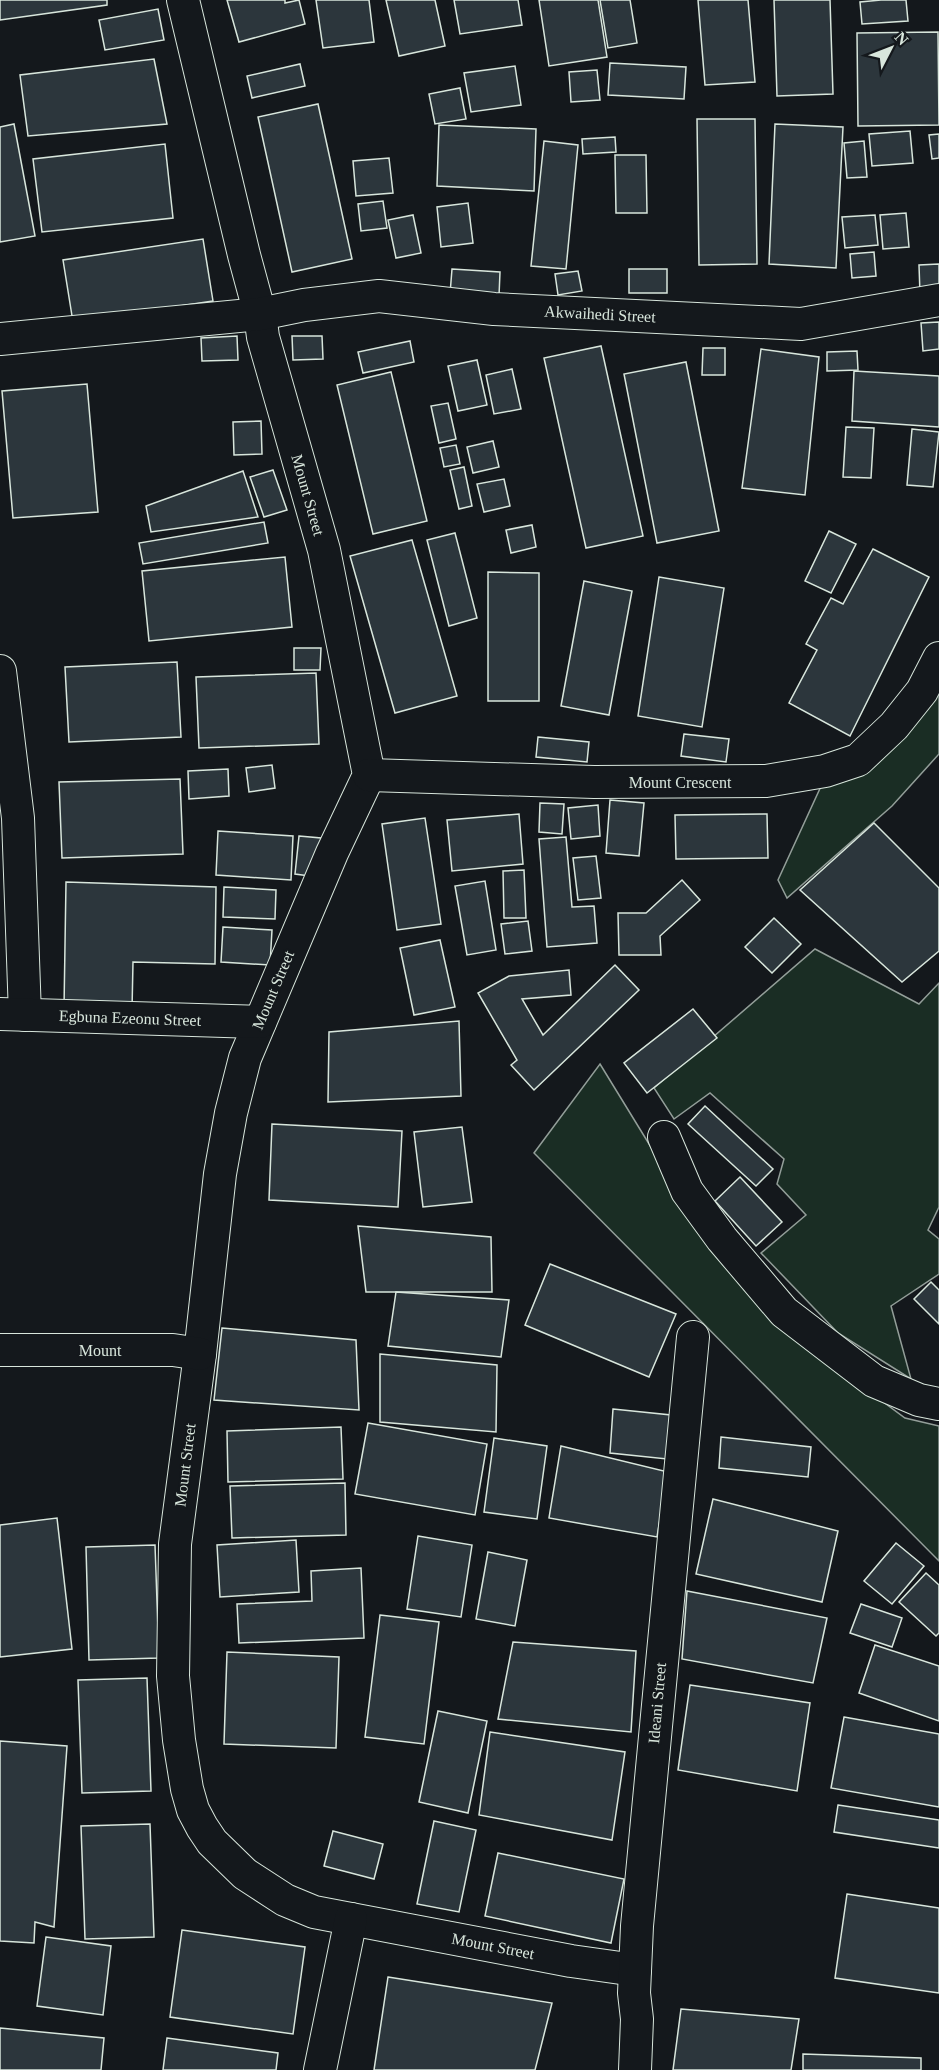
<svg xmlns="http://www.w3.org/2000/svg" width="939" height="2070" viewBox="0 0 939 2070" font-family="'Times New Roman',serif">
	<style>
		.green { fill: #1a2d24; stroke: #939e99; stroke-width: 1.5 }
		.building { fill: #2c363c; stroke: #d8e6dc; stroke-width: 1.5 }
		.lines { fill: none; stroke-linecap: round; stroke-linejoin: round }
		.minor-casing { stroke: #d8e6dc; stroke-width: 34 }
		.minor { stroke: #14181c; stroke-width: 32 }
		.labels { text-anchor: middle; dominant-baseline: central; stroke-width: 4.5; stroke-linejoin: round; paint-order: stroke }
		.street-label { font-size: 16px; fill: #d8e6dc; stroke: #14181c }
	</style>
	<rect width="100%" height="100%" fill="#14181c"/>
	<!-- green -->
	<g class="green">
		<polygon points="939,657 939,754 892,806 787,898 778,880 823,782"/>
		<polygon points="815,949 919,1004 939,983 939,1207 928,1230 939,1239 939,1274 891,1306 911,1379 838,1333 761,1253 806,1215 777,1184 784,1159 710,1093 674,1119 654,1088"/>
		<polygon points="600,1064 703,1232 785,1329 905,1418 939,1426 939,1561 534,1153"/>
	</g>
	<!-- building -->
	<g class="building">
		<polygon points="0,0 107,0 107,5 0,20"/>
		<polygon points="227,0 285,0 285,3 299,0 305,24 239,42"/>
		<polygon points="316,0 369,0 374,42 323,48"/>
		<polygon points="386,0 435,0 445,46 399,56"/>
		<polygon points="454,0 518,0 522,25 460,34"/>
		<polygon points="539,0 598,0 607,57 549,66"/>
		<polygon points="600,0 630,0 637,43 608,48"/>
		<polygon points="698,0 748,0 755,82 705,85"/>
		<polygon points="774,0 830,0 833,94 777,96"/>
		<polygon points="881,0 906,0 908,21 862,24 860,2"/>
		<polygon points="158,9 164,40 105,50 99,20"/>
		<polygon points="938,32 939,125 858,126 857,33"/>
		<polygon points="154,59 167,124 28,136 20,75"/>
		<polygon points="610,63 686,67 684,99 608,95"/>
		<polygon points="300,64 305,86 252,98 247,76"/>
		<polygon points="515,66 521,105 471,112 464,73"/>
		<polygon points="597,70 600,100 571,102 569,72"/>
		<polygon points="460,88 466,119 435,124 429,94"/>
		<polygon points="318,104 352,259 292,272 258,117"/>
		<polygon points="697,119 755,119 757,264 699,265"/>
		<polygon points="14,124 35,236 0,242 0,127"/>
		<polygon points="775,124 843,127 836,268 769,264"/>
		<polygon points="439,125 536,129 534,191 437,186"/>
		<polygon points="910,131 913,163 872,166 869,134"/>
		<polygon points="939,134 939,158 932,159 929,135"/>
		<polygon points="615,137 616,152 583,154 582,139"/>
		<polygon points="544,141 578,145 566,269 531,266"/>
		<polygon points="864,141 867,177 847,178 844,143"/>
		<polygon points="165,144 173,218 42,232 33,159"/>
		<polygon points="615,155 646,155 647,213 616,213"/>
		<polygon points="389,158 393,193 356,196 353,161"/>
		<polygon points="383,201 387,228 361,231 358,204"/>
		<polygon points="468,203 473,243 441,247 437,207"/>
		<polygon points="906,213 909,247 883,249 880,215"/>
		<polygon points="413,215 421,253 396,258 388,220"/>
		<polygon points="875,215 878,245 845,248 842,217"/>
		<polygon points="203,239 213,301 73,322 63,260"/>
		<polygon points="874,252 876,276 852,278 850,254"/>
		<polygon points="939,264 939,293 920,294 919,265"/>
		<polygon points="452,269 500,272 499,296 450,294"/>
		<rect x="629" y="269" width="38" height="24"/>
		<polygon points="578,271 582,291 558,295 555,274"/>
		<polygon points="939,322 939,349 923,351 921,323"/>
		<polygon points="237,336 238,360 202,361 201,338"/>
		<polygon points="292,336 322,336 323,359 293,360"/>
		<polygon points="410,341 414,362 363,373 358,352"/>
		<polygon points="601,346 643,536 586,548 544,358"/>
		<polygon points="703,348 725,348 725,375 702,375"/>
		<polygon points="761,349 819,357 805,495 742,488"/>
		<polygon points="857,351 858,370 827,371 827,352"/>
		<polygon points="477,360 487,405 458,411 448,366"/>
		<polygon points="686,362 719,531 657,543 624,374"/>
		<polygon points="512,369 521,409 494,414 486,375"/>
		<polygon points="854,371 939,376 939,427 852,421"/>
		<polygon points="391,372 427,521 373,534 337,385"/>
		<polygon points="87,384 98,512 13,518 2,391"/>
		<polygon points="448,403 456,439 439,443 431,406"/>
		<polygon points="261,421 262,454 234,455 233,422"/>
		<polygon points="846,427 874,428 871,478 843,477"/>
		<polygon points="912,429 939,432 933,487 907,485"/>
		<polygon points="493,441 499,467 473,473 467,447"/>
		<polygon points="456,445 460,464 444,467 440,448"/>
		<polygon points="464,467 472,506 459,509 450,470"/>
		<polygon points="273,470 287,510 264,517 250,477"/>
		<polygon points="243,471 258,517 151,532 146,506"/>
		<polygon points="504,479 510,506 484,512 477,484"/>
		<polygon points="264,522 268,543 143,564 139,543"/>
		<polygon points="532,525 536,547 511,553 506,530"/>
		<polygon points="829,531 856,544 831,593 805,581"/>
		<polygon points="455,533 477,618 449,626 427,540"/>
		<polygon points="412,540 457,696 395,713 350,556"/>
		<polygon points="873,549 929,577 850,736 789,703 817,650 806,644 831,598 843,604"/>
		<polygon points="285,557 292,627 149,641 142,571"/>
		<polygon points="488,572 539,573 539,701 488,701"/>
		<polygon points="659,577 724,588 702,727 638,716"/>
		<polygon points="584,581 632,591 609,715 561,706"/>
		<polygon points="294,648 321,648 320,670 294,670"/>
		<polygon points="177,662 181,737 69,742 65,667"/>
		<polygon points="316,673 319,744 199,748 196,677"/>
		<polygon points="684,734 729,739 726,762 681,756"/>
		<polygon points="538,737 589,742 587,762 536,757"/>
		<polygon points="272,765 275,788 249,792 246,768"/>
		<polygon points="228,769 229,796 189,799 188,771"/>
		<polygon points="180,779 183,854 62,858 59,782"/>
		<polygon points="610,800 644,803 639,856 606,853"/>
		<polygon points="540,803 564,804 562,834 539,832"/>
		<polygon points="598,805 600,836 571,839 568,808"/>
		<polygon points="519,814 523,864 452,871 447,820"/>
		<polygon points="767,814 768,858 676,859 675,815"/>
		<polygon points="425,818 441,924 397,930 382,824"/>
		<polygon points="874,823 939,888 939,951 902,982 800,890"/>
		<polygon points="218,831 293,836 291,880 216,875"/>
		<polygon points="299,836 321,838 317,877 295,874"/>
		<polygon points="566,837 572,907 594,906 597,943 547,947 539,839"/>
		<polygon points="596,856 601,898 578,900 573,858"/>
		<polygon points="524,870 526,918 504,918 503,871"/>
		<polygon points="682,880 700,900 660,936 661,955 619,955 618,913 646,913"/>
		<polygon points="485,881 496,950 467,955 455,886"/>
		<polygon points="66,882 216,887 215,964 133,962 132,1010 64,1008"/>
		<polygon points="224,887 276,890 275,919 223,917"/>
		<polygon points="774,918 801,944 772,973 745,947"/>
		<polygon points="528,921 532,951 505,954 501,924"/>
		<polygon points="223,927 272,930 270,965 221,962"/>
		<polygon points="440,940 455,1007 414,1015 400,948"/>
		<polygon points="615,965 639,990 534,1090 511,1065 517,1060 478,993 509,976 569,970 571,995 522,999 543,1035"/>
		<polygon points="693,1009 717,1038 647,1093 624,1063"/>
		<polygon points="459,1021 461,1096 328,1102 329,1032"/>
		<polygon points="705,1106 773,1169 756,1186 688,1124"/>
		<polygon points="272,1124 402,1131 398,1207 269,1200"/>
		<polygon points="462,1127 472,1202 423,1207 414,1132"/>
		<polygon points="740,1177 782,1222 756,1246 715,1201"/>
		<polygon points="358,1226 491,1237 492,1292 366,1292"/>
		<polygon points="550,1264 676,1314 649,1377 525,1325"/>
		<polygon points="931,1282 939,1290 939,1324 914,1299"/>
		<polygon points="396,1292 509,1300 501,1357 388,1346"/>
		<polygon points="222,1328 356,1340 359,1410 214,1400"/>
		<polygon points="380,1354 497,1365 496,1432 380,1422"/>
		<polygon points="613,1409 671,1415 667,1459 610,1453"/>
		<polygon points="368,1423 487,1444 475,1515 355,1494"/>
		<polygon points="341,1427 343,1479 228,1482 227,1431"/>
		<polygon points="721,1437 811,1447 808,1477 719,1468"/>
		<polygon points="494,1438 547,1446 537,1519 484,1512"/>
		<polygon points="561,1446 668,1472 657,1537 549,1518"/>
		<polygon points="345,1483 346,1535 232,1538 230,1486"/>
		<polygon points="713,1499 838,1531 822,1602 696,1574"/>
		<polygon points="57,1518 72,1649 0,1657 0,1525"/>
		<polygon points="418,1536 472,1545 461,1617 407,1609"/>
		<polygon points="296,1540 299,1592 220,1597 217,1545"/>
		<polygon points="896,1543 924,1566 892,1604 864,1581"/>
		<polygon points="155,1545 159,1658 89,1660 86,1547"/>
		<polygon points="488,1552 527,1560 515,1626 476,1619"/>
		<polygon points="361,1568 364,1638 239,1643 237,1604 312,1601 311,1571"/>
		<polygon points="926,1573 939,1585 939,1633 936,1636 899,1602"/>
		<polygon points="687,1591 827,1618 813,1683 682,1659"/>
		<polygon points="861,1604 902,1618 892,1647 850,1633"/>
		<polygon points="380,1615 439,1622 424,1744 365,1737"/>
		<polygon points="513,1642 636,1651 631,1732 498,1719"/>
		<polygon points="875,1645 939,1666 939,1721 859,1693"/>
		<polygon points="227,1652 339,1657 336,1748 224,1744"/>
		<polygon points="147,1678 151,1791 82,1793 78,1680"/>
		<polygon points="690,1685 810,1703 797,1791 678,1770"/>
		<polygon points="438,1711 487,1721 468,1813 419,1802"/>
		<polygon points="844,1717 939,1734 939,1807 831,1788"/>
		<polygon points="490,1732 625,1752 612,1840 479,1815"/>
		<polygon points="0,1741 67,1746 54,1927 35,1922 34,1943 0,1941"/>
		<polygon points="838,1805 939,1820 939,1848 834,1832"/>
		<polygon points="434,1821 476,1830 459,1912 417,1904"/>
		<polygon points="150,1824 154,1937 85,1939 81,1826"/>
		<polygon points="333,1831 383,1844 374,1879 324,1866"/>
		<polygon points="498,1853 624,1879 611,1943 485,1916"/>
		<polygon points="847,1894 939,1908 939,1993 835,1978"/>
		<polygon points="182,1930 305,1947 293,2034 170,2017"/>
		<polygon points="46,1937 111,1946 103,2015 37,2006"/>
		<polygon points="388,1977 552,2003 535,2070 374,2070"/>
		<polygon points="681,2009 799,2019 791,2070 673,2070"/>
		<polygon points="0,2028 104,2038 101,2070 0,2070"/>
		<polygon points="167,2038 278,2053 276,2070 163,2070"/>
		<polygon points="803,2054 921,2058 921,2070 803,2070"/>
	</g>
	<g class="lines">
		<defs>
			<g id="minor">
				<polyline points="183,0 244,255 260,314 263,337 324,550 369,775 332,853 245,1058 231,1113 220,1174 200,1354 175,1544 173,1676 179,1740 187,1789 193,1810 202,1827 212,1842 245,1874 285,1900 314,1912 571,1961 635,1970"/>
				<polyline points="0,339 260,314 304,305 379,296 494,309 801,324 939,300"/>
				<polyline points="0,671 18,818 25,1015"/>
				<polyline points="369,775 594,782 766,781 825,771 858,760 894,726 922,691 939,658"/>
				<polyline points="0,1014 260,1022"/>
				<polyline points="664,1137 687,1191 722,1239 784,1312 874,1381 919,1400 939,1404"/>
				<polyline points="0,1350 173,1350 200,1354"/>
				<polyline points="320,2070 351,1919"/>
				<polyline points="635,2070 637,2019 634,1993 637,1926 693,1337"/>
			</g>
		</defs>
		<!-- minor casing -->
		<use href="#minor" class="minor-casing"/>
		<!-- minor -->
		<use href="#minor" class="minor"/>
	</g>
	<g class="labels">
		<!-- street labels -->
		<g class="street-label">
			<text transform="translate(600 314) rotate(3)">Akwaihedi Street</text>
			<text transform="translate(308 495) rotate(74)">Mount Street</text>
			<text x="680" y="782">Mount Crescent</text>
			<text transform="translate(273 990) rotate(-67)">Mount Street</text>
			<text transform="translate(130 1018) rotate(2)">Egbuna Ezeonu Street</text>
			<text x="100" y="1350">Mount</text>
			<text transform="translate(185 1465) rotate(-83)">Mount Street</text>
			<text transform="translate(657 1703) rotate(-85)">Ideani Street</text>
			<text transform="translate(493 1946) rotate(11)">Mount Street</text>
		</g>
	</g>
	<!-- north arrow -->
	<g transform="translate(891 48) rotate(48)" stroke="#14181c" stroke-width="4.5" paint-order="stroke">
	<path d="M0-4.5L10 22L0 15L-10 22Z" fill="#d8e6dc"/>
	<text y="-9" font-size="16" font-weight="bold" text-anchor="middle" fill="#d8e6dc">N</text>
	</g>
</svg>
